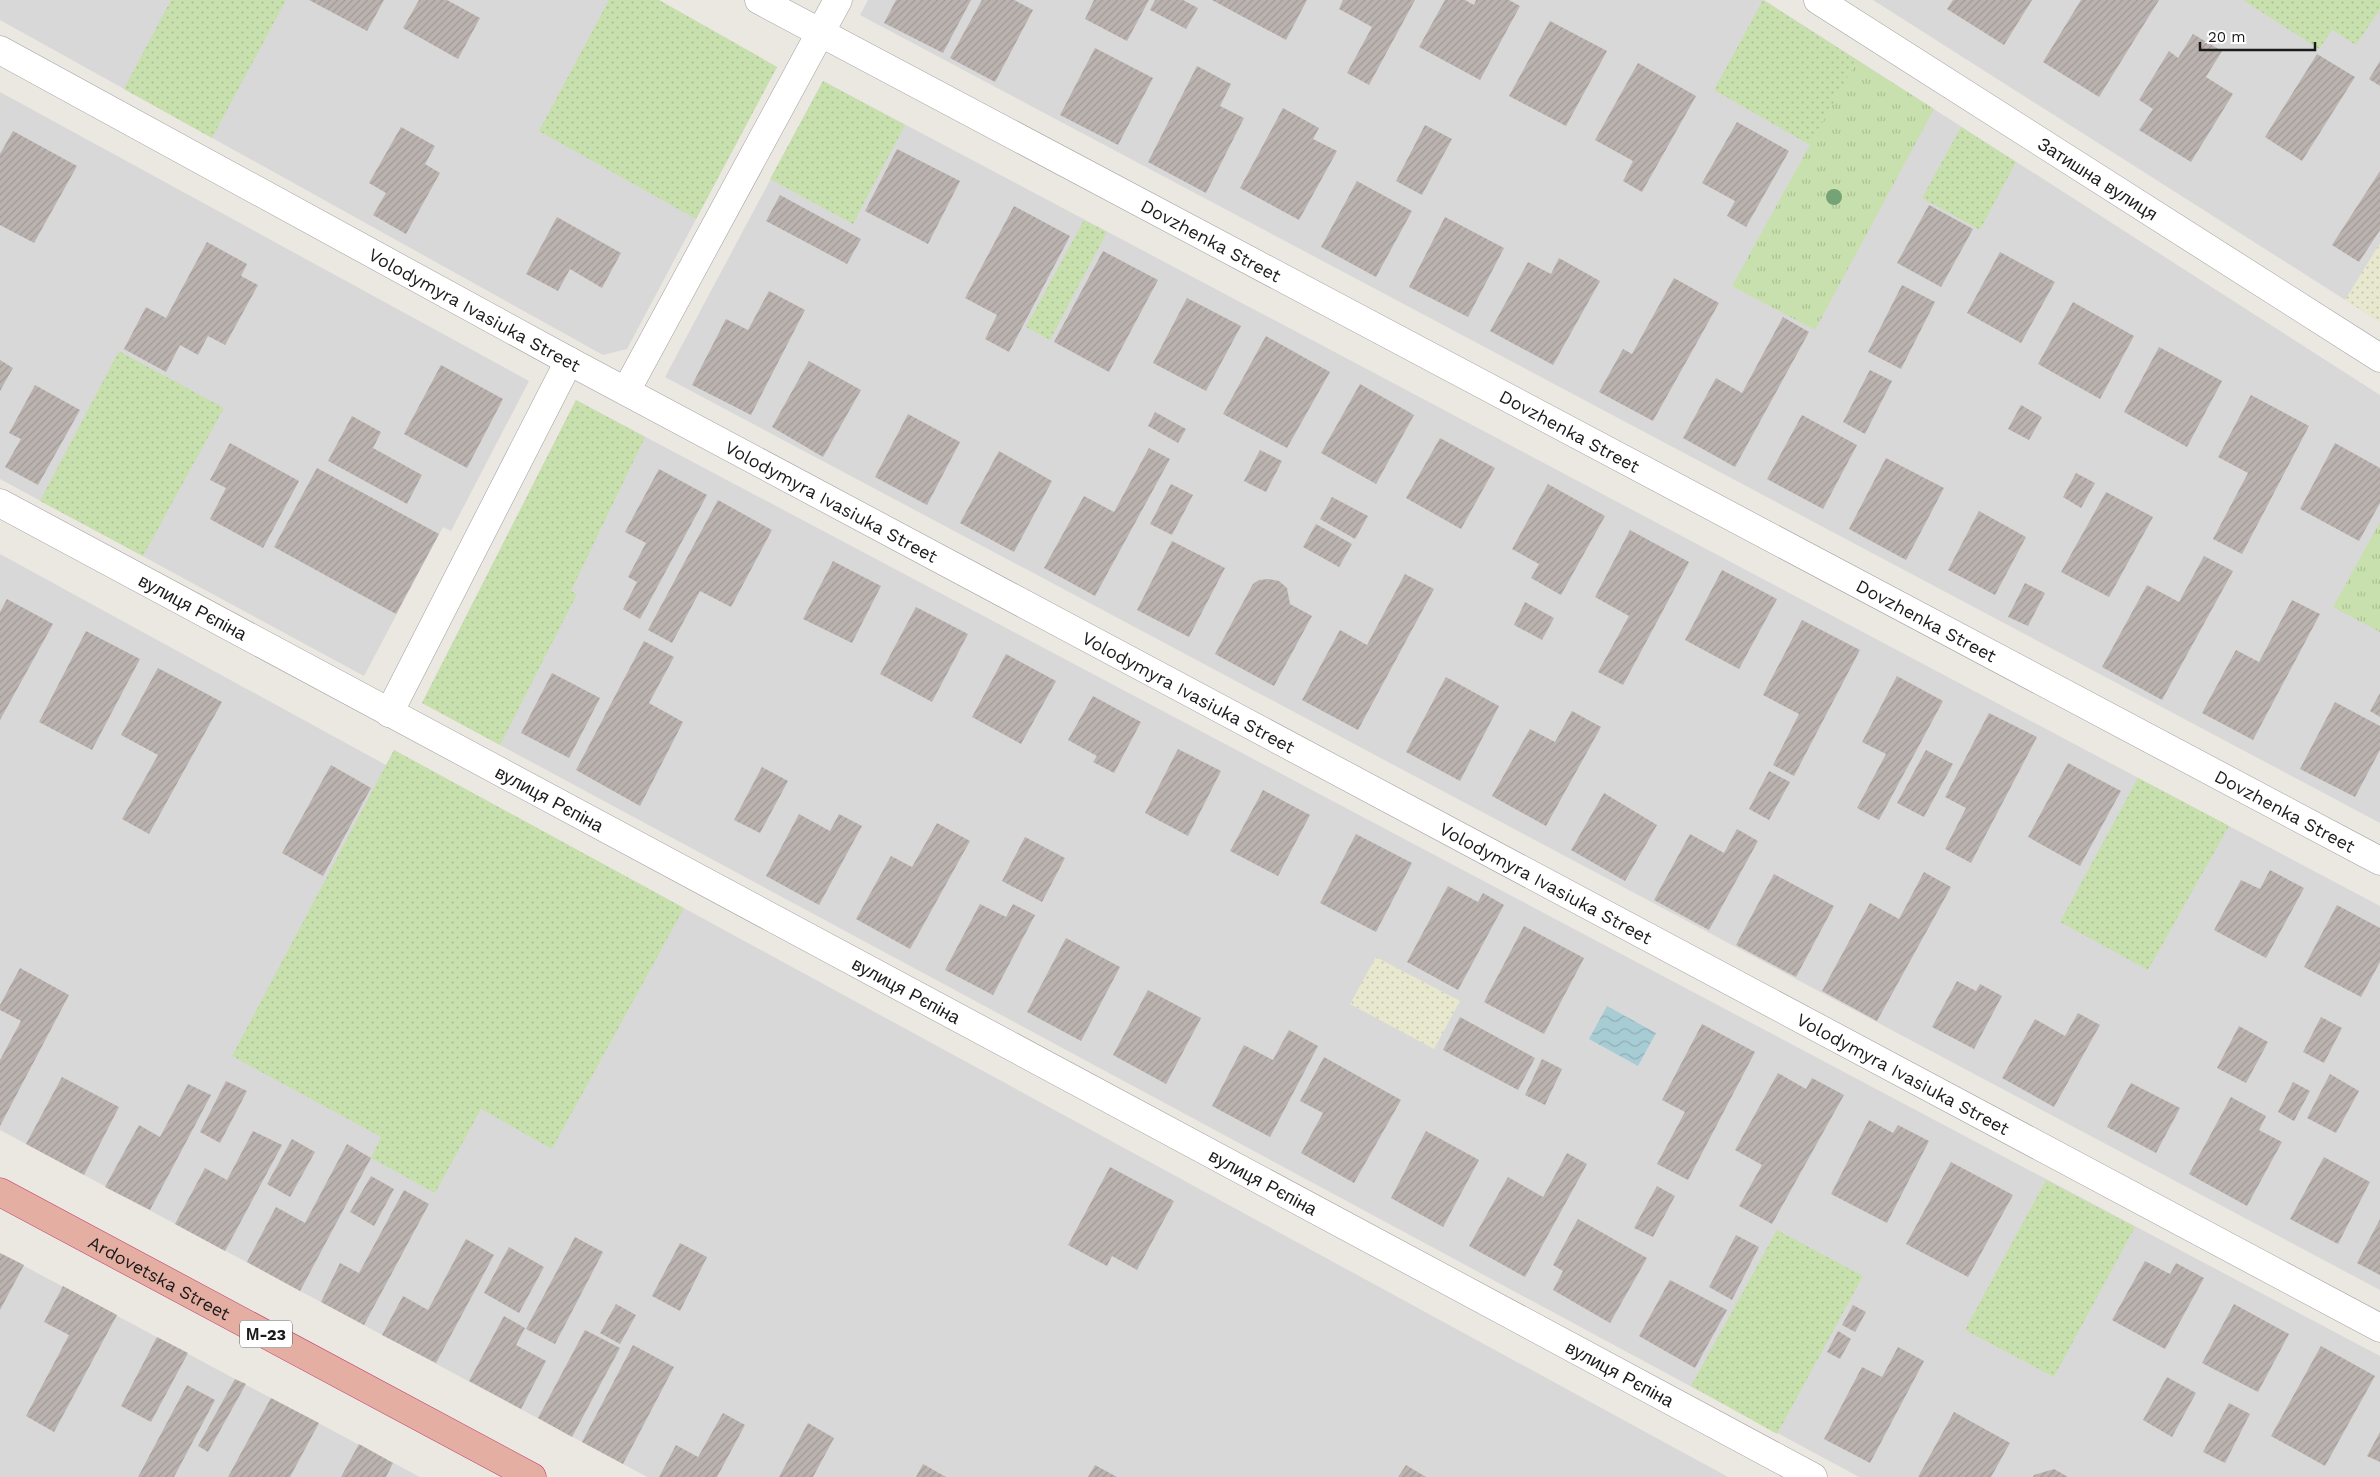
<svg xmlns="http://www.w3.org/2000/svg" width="2380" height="1477" viewBox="0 0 2380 1477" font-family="'Work Sans',sans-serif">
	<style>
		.residential { fill: #d9d8d8 }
		.farmland { fill: url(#farmland-dots) }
		.grass { fill: url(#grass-tufts) }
		.garden { fill: url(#garden-dots) }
		.water { fill: url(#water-waves) }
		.building { fill: url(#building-hatch) }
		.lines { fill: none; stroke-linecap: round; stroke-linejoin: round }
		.minor-casing { stroke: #9f9f9f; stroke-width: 29 }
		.trunk-casing { stroke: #c0386d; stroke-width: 29 }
		.minor { stroke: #fff; stroke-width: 28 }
		.trunk { stroke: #e5aea2; stroke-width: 28 }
		.tree { fill: #76a375 }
		.labels { text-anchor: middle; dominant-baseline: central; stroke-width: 4; stroke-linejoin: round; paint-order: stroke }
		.shield { fill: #fff; stroke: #5f5f5f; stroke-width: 1 }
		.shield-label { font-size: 16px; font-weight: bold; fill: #1b1b1b }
		.street-label { font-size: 18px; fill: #1b1b1b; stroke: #fff }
	</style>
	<defs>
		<pattern id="farmland-dots" width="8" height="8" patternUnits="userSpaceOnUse" patternTransform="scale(1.25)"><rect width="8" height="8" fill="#e8e8cf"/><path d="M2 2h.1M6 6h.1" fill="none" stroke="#c6c6b1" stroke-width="1.8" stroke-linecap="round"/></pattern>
		<pattern id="grass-tufts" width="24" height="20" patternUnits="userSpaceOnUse" patternTransform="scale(1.25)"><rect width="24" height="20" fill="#c8e0ad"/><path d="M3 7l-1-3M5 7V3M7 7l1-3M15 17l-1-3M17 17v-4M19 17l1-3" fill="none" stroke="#abc094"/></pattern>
		<pattern id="garden-dots" width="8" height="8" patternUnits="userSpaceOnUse" patternTransform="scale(1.25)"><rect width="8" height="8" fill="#c8e0ad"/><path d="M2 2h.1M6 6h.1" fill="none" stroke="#abc094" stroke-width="1.8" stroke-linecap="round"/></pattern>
		<pattern id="water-waves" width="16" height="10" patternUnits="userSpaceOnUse" patternTransform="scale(1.25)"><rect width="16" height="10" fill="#a7ccd4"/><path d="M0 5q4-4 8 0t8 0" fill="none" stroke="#8fafb5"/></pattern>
		<pattern id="building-hatch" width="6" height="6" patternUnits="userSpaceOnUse" patternTransform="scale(1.25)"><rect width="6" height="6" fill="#bbb3af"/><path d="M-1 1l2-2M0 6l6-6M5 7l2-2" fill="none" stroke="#a09996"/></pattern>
	</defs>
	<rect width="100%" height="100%" fill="#ebe8e2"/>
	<!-- residential -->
	<g class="residential">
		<polygon points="0,0 659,0 777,67 627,349 603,355 0,20"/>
		<polygon points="868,0 1764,0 2380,395 2380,823 860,15"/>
		<polygon points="1873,0 2380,0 2380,322 1994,77"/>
		<polygon points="823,81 2380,906 2380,1290 665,377"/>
		<polygon points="0,92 529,381 451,531 443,527 364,676 0,479"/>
		<polygon points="576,400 2380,1356 2380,1477 1859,1477 422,703"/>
		<polygon points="0,554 386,765 394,750 1728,1477 647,1477 623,1464 0,1130"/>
		<polygon points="0,1253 235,1379 420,1477 0,1477"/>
	</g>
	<!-- farmland -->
	<g class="farmland">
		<polygon points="2380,243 2380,322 2345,300"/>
		<polygon points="1376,957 1460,1001 1434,1049 1350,1004"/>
	</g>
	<!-- grass -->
	<g class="grass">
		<polygon points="1857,60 1934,109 1815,330 1732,286"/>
		<polygon points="2380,522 2380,632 2333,607"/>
	</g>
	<!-- garden -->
	<g class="garden">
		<polygon points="171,0 286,0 212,138 124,89"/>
		<polygon points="609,0 659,0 777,67 696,219 539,131"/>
		<polygon points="1763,0 1857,60 1810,145 1714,90"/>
		<polygon points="2243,0 2380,0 2380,9 2356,45 2332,30 2319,49"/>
		<polygon points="823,81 905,125 853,224 770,179"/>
		<polygon points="1961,127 2016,162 1980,230 1922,198"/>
		<polygon points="1084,220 1107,232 1050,340 1026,327"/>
		<polygon points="119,351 224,408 143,556 40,501"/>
		<polygon points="576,400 645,437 571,591 577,594 500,745 422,703"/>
		<polygon points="394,750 684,908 552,1149 481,1109 435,1193 371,1158 381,1137 232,1056"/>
		<polygon points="2138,778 2229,826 2148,970 2060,922"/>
		<polygon points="2046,1180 2135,1227 2054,1377 1965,1330"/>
		<polygon points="1777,1230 1863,1276 1777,1434 1691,1386"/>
	</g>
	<!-- water -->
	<polygon class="water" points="1607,1006 1656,1033 1638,1066 1589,1039"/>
	<!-- building -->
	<g class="building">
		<polygon points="309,0 384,0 367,31"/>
		<polygon points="419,0 447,0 480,18 458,59 403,28"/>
		<polygon points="896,0 971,0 943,53 884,23"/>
		<polygon points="982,0 1014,0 1033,10 995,82 950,58"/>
		<polygon points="1094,0 1149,0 1127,41 1085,19"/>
		<polygon points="1155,0 1183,0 1198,8 1186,29 1150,10"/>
		<polygon points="1212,0 1307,0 1286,40"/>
		<polygon points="1343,0 1415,0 1369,85 1347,73 1372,27 1339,9"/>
		<polygon points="1445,0 1465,0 1474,5 1476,0 1509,0 1520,6 1480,80 1419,47"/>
		<polygon points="1953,0 2032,0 2004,45 1947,9"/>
		<polygon points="2081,0 2159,0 2099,97 2043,62"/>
		<polygon points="1550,21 1607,51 1566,126 1509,96"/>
		<polygon points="2193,34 2222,51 2206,77 2233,94 2191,162 2139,130 2153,109 2139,100 2169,51 2178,58"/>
		<polygon points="1095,48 1153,78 1118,145 1060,115"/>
		<polygon points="2317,54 2355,77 2302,161 2265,137"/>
		<polygon points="2380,61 2380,86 2369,79"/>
		<polygon points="1638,63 1696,96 1642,192 1623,181 1633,161 1595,140"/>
		<polygon points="1197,66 1231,84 1220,106 1244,118 1206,193 1148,162"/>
		<polygon points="1283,108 1319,128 1313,139 1337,151 1299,220 1240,188"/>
		<polygon points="1737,122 1789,151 1746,227 1727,216 1735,201 1702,183"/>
		<polygon points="1425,125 1452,139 1422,195 1396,181"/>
		<polygon points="401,127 435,146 425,164 440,173 406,234 373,215 386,193 369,183"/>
		<polygon points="13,131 77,166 34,243 0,225 0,154"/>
		<polygon points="897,149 960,181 928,244 865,211"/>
		<polygon points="2380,171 2380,230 2359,262 2332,245"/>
		<polygon points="1357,181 1412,211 1376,277 1321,247"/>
		<polygon points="780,195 861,239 847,264 766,221"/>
		<polygon points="1929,205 1973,229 1941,287 1897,263"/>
		<polygon points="1014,206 1070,236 1009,352 985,339 997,315 965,298"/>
		<polygon points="557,217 621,253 602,288 570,269 558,291 526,274"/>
		<polygon points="1445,217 1504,248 1468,317 1409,287"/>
		<polygon points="207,242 247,264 241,276 258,285 225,345 208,336 198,355 180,345 166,372 124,349 146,307 166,318"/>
		<polygon points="1103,251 1158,280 1109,372 1054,342"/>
		<polygon points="2000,252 2055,282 2021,343 1967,313"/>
		<polygon points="1559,258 1600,281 1553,365 1490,331 1528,262 1551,274"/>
		<polygon points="1674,278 1719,303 1653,421 1599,392 1623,349 1632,354"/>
		<polygon points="1902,285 1935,302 1901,369 1868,352"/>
		<polygon points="769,291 805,310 751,415 692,385 726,319 748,330"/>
		<polygon points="1187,298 1241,326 1206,391 1153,363"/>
		<polygon points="2073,302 2134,336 2100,399 2038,364"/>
		<polygon points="1783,317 1809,332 1735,467 1683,438 1716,378 1742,393"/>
		<polygon points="1266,336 1330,372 1287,448 1223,414"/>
		<polygon points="2159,347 2222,381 2187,447 2124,412"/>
		<polygon points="0,360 13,368 0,391"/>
		<polygon points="809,361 861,390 823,457 772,427"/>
		<polygon points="441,365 503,399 467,468 404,434"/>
		<polygon points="1870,370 1892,381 1865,434 1843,422"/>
		<polygon points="1360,384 1414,415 1376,484 1321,453"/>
		<polygon points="35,385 80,410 38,485 5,467 21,439 9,433"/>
		<polygon points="2251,395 2309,426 2242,554 2213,539 2248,473 2218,457"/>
		<polygon points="2021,405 2042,417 2029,440 2008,429"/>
		<polygon points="1155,412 1186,429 1178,443 1148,426"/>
		<polygon points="908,414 960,442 927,505 875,477"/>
		<polygon points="1802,415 1857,445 1823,509 1767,479"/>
		<polygon points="352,416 381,432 373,448 422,475 407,504 328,461"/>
		<polygon points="1440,438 1495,468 1461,529 1406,498"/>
		<polygon points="230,443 299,481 263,548 210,519 226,488 210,480"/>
		<polygon points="2335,443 2380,468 2380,503 2359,541 2300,509"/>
		<polygon points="1149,448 1170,459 1095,596 1044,568 1084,496 1114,512"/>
		<polygon points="1260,450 1282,461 1266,492 1244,481"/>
		<polygon points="999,451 1052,481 1014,552 960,523"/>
		<polygon points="1886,458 1944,488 1906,560 1849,529"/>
		<polygon points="317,468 439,534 396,614 274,547"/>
		<polygon points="659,469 707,495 640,619 623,609 637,582 628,577 646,543 625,532"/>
		<polygon points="2076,473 2095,483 2081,508 2063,497"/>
		<polygon points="1171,484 1193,495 1172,535 1150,524"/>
		<polygon points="1548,484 1605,516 1561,595 1531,578 1539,564 1512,549"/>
		<polygon points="2106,492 2153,517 2109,597 2061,572"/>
		<polygon points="1332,497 1368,516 1355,539 1320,519"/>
		<polygon points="718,500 772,530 731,607 700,591 672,643 648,630"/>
		<polygon points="1979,511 2026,537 1995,595 1948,570"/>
		<polygon points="1316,524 1352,544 1339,567 1303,547"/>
		<polygon points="1630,530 1689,562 1623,685 1598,672 1629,616 1595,597"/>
		<polygon points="1172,541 1225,568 1189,637 1137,610"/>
		<polygon points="2204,556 2233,571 2162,700 2102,667 2147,585 2179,602"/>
		<polygon points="833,561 881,586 852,643 803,619"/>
		<polygon points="1722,570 1777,599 1739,669 1685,640"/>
		<polygon points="1405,574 1434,589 1358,730 1302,700 1340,630 1367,645"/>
		<polygon points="1269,579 1279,581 1287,588 1290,604 1312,616 1274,686 1215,654 1253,584 1259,580"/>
		<polygon points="2025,583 2045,593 2028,626 2008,617"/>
		<polygon points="7,599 53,624 0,720 0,612"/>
		<polygon points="2292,600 2320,614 2253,740 2202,713 2236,650 2259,662"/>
		<polygon points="1525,602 1554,618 1542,640 1514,625"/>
		<polygon points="916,607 968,634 932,702 880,674"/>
		<polygon points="1802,620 1860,650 1794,776 1773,765 1799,714 1763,695"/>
		<polygon points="86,631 140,659 92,750 39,722"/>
		<polygon points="644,641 674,657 649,703 683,722 640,806 576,770"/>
		<polygon points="1006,654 1056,681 1021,744 972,717"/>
		<polygon points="158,668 222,702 149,834 122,819 158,755 121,735"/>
		<polygon points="552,673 600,698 569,758 521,733"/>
		<polygon points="1897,676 1943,701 1879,820 1857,808 1886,754 1862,742"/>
		<polygon points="1446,677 1499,706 1460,781 1406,752"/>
		<polygon points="2380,693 2380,717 2370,711"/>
		<polygon points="1093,696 1141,722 1114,773 1093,762 1097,756 1068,740"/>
		<polygon points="2335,702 2380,726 2380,750 2355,797 2300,769"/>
		<polygon points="1572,711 1601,727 1546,826 1492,796 1530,729 1555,742"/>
		<polygon points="1989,713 2037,737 1971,863 1945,849 1966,808 1945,797"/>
		<polygon points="1178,749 1221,771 1188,836 1145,813"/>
		<polygon points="1926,750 1953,764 1924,817 1897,803"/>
		<polygon points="2068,763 2121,791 2080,866 2028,837"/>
		<polygon points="331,765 371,788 323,876 282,853"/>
		<polygon points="762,767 788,781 760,833 734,820"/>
		<polygon points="1769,771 1790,782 1769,820 1749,809"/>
		<polygon points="1263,790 1310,815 1278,876 1230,851"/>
		<polygon points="1604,793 1657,825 1625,881 1571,850"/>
		<polygon points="799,814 830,831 839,814 862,826 819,905 766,876"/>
		<polygon points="937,823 970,841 910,949 856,919 891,856 912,867"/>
		<polygon points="1737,829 1758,841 1709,930 1654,900 1690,834 1724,853"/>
		<polygon points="1356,834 1412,863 1376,932 1320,903"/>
		<polygon points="1025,837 1065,858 1042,902 1002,881"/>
		<polygon points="2270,870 2304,888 2266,958 2214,930 2241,880 2260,889"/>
		<polygon points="1924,872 1951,887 1877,1021 1822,991 1870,903 1899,919"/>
		<polygon points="1774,874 1834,906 1796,977 1736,945"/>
		<polygon points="1448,886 1478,902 1483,893 1504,905 1458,990 1407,962"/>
		<polygon points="980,904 1006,917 1013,904 1035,915 993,995 945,970"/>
		<polygon points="2337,905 2380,928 2380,962 2361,997 2304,967"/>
		<polygon points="1524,926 1584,958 1544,1034 1484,1002"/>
		<polygon points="1066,938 1120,967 1081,1041 1027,1012"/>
		<polygon points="20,968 69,995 0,1126 0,1060 21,1021 0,1010 0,1005"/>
		<polygon points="1957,981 1976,991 1980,984 2002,996 1974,1049 1932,1027"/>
		<polygon points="1148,990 1201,1018 1166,1084 1113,1055"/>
		<polygon points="2078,1013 2100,1025 2054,1107 2002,1078 2035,1019 2065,1036"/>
		<polygon points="1460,1017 1535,1058 1518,1090 1443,1050"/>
		<polygon points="2321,1017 2342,1028 2324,1063 2303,1052"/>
		<polygon points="1702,1024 1755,1052 1688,1180 1657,1164 1685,1112 1662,1100"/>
		<polygon points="2239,1026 2268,1042 2246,1083 2217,1068"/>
		<polygon points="1289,1030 1318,1046 1270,1137 1212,1106 1244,1045 1273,1060"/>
		<polygon points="1324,1057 1401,1100 1354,1183 1301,1153 1323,1113 1300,1101"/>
		<polygon points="1542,1059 1562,1069 1545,1105 1525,1095"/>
		<polygon points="1778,1073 1806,1089 1812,1078 1844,1095 1772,1224 1739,1206 1762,1165 1735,1150"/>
		<polygon points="2330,1074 2359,1091 2336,1133 2307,1118"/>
		<polygon points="62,1077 119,1107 84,1175 26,1144"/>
		<polygon points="226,1081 247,1091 220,1143 200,1132"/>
		<polygon points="2293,1082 2310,1091 2294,1121 2278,1112"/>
		<polygon points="2131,1083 2180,1108 2156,1153 2107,1127"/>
		<polygon points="188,1084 211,1095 150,1210 105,1187 139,1125 160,1137"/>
		<polygon points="2231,1097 2266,1116 2259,1130 2282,1142 2247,1206 2189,1174"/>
		<polygon points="1869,1120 1893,1133 1898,1125 1929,1141 1887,1223 1831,1194"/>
		<polygon points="253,1131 282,1145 225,1251 175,1224 205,1168 227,1180"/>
		<polygon points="1426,1131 1479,1160 1443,1227 1391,1198"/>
		<polygon points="292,1139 315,1152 290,1197 267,1184"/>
		<polygon points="347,1144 371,1158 300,1291 247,1262 276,1207 305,1223"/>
		<polygon points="1567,1153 1587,1164 1525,1277 1469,1246 1508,1177 1543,1197"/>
		<polygon points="2324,1157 2370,1182 2338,1244 2290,1219"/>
		<polygon points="1951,1162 2013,1195 1968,1277 1906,1244"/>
		<polygon points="1110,1167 1174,1201 1137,1270 1112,1256 1107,1266 1068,1245"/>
		<polygon points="371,1176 394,1189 374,1226 350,1212"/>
		<polygon points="1657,1186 1675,1196 1653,1237 1634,1228"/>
		<polygon points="404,1190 429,1204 364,1325 321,1302 340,1263 359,1273"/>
		<polygon points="1578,1219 1647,1258 1610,1323 1553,1290 1563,1271 1553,1265"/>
		<polygon points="2380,1219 2380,1275 2357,1263"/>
		<polygon points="1736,1235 1759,1247 1732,1300 1709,1287"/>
		<polygon points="575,1237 603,1252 555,1344 526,1329"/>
		<polygon points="466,1239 494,1255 436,1363 382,1335 403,1296 428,1310"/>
		<polygon points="680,1243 707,1257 680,1311 652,1296"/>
		<polygon points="509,1247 544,1267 519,1313 484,1293"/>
		<polygon points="0,1253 24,1265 0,1310"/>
		<polygon points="2145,1261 2170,1274 2176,1263 2204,1278 2165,1349 2112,1320"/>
		<polygon points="1670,1280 1727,1310 1695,1368 1639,1336"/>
		<polygon points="63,1286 117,1315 54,1432 26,1416 69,1335 44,1322"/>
		<polygon points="616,1304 636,1315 620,1344 600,1333"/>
		<polygon points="2234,1304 2289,1334 2258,1392 2202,1363"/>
		<polygon points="1853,1305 1866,1312 1855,1332 1842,1325"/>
		<polygon points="504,1316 525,1328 516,1345 546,1361 521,1409 469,1381"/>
		<polygon points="585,1330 620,1348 572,1437 538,1418"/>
		<polygon points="1838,1331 1851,1339 1840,1359 1827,1352"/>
		<polygon points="157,1337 188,1353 151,1422 121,1406"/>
		<polygon points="633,1345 674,1367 623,1464 582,1442"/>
		<polygon points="2321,1346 2375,1376 2325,1466 2271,1436"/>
		<polygon points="1898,1347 1924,1361 1870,1463 1824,1439 1862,1367 1882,1377"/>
		<polygon points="2167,1377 2196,1393 2172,1437 2143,1420"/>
		<polygon points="235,1379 246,1384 208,1452 198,1446"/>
		<polygon points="187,1385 215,1400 174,1477 138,1477"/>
		<polygon points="271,1398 319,1423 290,1477 228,1477"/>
		<polygon points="2229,1403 2250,1414 2225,1463 2203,1452"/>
		<polygon points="1954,1412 2010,1443 1991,1477 1918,1477"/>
		<polygon points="723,1413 745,1425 717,1477 659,1477 676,1445 698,1457"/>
		<polygon points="808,1423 834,1438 813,1477 779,1477"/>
		<polygon points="2380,1432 2380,1462 2367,1456"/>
		<polygon points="359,1444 393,1463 386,1477 341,1477"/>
		<polygon points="923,1464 946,1477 916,1477"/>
		<polygon points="1095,1465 1117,1477 1088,1477"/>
		<polygon points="1406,1465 1426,1477 1398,1477"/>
		<polygon points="2054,1469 2068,1477 2033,1477 2034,1475"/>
	</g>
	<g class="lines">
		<defs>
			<g id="minor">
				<path id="s1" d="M759 0 2380 861"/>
				<path id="s2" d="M1818 0 2380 358"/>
				<path id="s3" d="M0 50 569 361 2380 1328"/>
				<polyline points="626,391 838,0"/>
				<path id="s4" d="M0 503 1813 1477"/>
				<polyline points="389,713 569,361"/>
			</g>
			<g id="trunk">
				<path id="s5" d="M0 1192 532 1477"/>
			</g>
		</defs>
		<!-- minor casing -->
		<use href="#minor" class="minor-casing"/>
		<!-- trunk casing -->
		<use href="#trunk" class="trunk-casing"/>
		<!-- minor -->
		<use href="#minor" class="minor"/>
		<!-- trunk -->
		<use href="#trunk" class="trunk"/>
	</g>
	<!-- trees -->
	<circle class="tree" cx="1834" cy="197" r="8"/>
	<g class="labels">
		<!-- shield labels -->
		<rect class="shield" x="240" y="1320.5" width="52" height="27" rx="4"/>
		<g class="shield-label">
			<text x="266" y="1334">М-23</text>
		</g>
		<!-- street labels -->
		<g class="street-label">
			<text stroke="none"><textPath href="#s2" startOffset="332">Затишна вулиця</textPath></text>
			<text stroke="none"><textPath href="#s1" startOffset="512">Dovzhenka Street</textPath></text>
			<text stroke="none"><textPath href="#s3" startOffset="541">Volodymyra Ivasiuka Street</textPath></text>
			<text stroke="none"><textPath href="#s1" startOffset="918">Dovzhenka Street</textPath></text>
			<text stroke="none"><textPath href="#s3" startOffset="946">Volodymyra Ivasiuka Street</textPath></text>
			<text stroke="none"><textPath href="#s4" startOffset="219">вулиця Рєпіна</textPath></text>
			<text stroke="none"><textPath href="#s1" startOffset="1322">Dovzhenka Street</textPath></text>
			<text stroke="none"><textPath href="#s3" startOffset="1351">Volodymyra Ivasiuka Street</textPath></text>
			<text stroke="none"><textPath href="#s4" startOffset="624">вулиця Рєпіна</textPath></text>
			<text stroke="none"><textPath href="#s1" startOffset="1728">Dovzhenka Street</textPath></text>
			<text stroke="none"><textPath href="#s3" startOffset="1756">Volodymyra Ivasiuka Street</textPath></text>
			<text stroke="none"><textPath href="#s4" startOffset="1029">вулиця Рєпіна</textPath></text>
			<text stroke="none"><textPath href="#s3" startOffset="2161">Volodymyra Ivasiuka Street</textPath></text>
			<text stroke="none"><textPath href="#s4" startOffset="1434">вулиця Рєпіна</textPath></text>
			<text stroke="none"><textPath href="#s5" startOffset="181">Ardovetska Street</textPath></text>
			<text stroke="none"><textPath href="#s4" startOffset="1839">вулиця Рєпіна</textPath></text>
		</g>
	</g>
	<!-- scale -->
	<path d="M2200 42v8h115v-8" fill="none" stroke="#1b1b1b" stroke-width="2.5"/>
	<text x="2208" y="42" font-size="15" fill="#1b1b1b" stroke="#ffffff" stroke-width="4" paint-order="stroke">20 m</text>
</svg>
